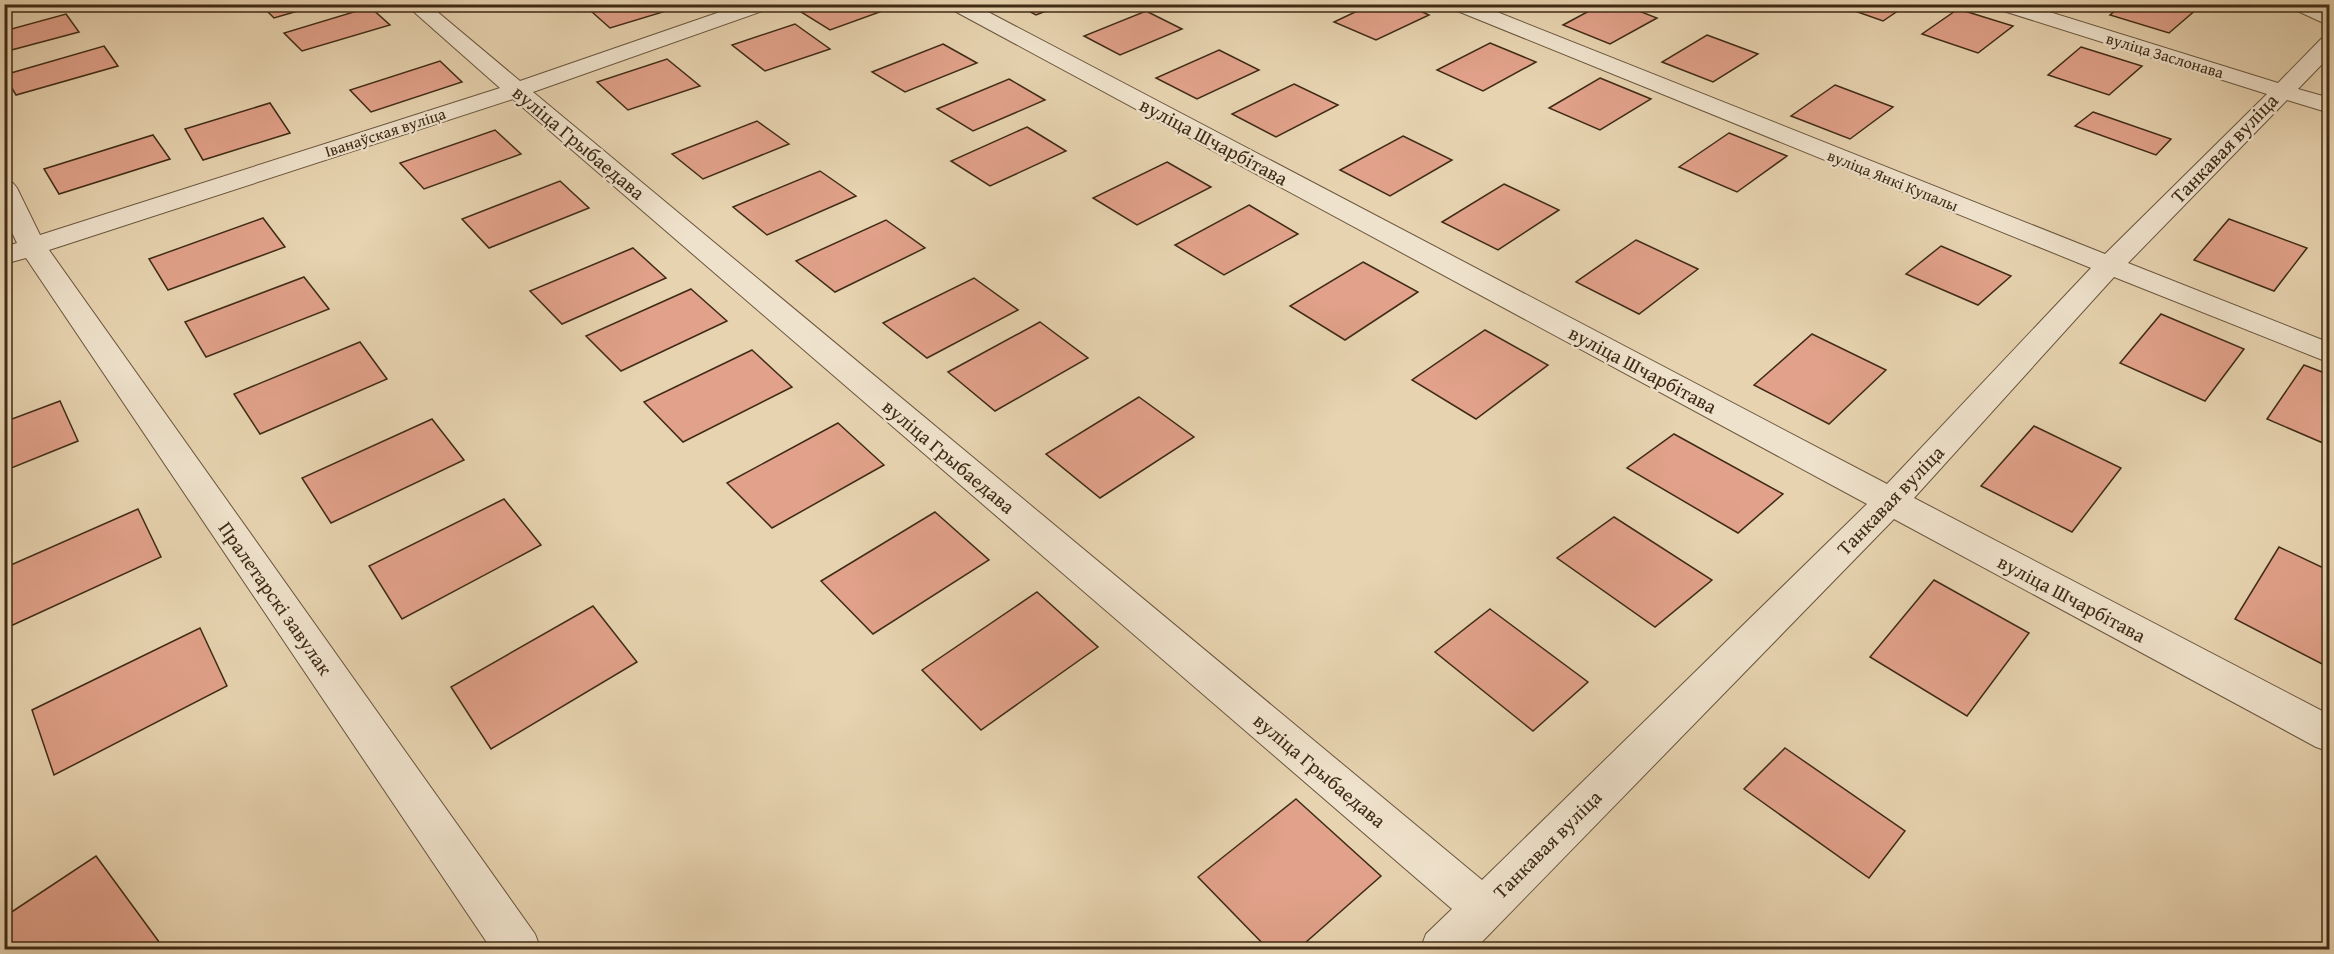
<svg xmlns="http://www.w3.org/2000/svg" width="2334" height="954" viewBox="0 0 2334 954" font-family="'Gentium Book Plus',serif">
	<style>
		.building { fill: #e1a18a; stroke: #3f2b15; stroke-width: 1.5 }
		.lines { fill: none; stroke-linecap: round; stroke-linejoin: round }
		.street-casing { stroke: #69553c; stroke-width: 2 }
		.street { fill: #efe2cc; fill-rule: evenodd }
		.labels { text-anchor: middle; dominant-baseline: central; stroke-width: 4.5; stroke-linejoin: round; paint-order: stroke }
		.far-street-label { font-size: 16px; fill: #3f2b15; stroke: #efe2cc }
		.street-label { font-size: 20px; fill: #3f2b15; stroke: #efe2cc }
	</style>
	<rect width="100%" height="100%" fill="#e7d3b0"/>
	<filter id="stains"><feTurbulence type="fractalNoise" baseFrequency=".00333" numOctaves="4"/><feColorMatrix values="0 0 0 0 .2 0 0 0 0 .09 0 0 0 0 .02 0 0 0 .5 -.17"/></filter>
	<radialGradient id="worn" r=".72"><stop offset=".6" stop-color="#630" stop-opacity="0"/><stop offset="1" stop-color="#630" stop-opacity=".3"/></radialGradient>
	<!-- building -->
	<g class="building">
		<polygon points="260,4 322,4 274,18"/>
		<polygon points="583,4 671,4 676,8 610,28"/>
		<polygon points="822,4 899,4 899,5 830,30 801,12"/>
		<polygon points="1015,4 1064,4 1036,15"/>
		<polygon points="1372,4 1405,4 1429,15 1376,40 1334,22"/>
		<polygon points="1602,4 1621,4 1657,18 1610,44 1563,25"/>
		<polygon points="1835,4 1908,4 1883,21"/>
		<polygon points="2123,4 2186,4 2198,8 2169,33 2110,15"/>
		<polygon points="370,7 390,25 302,51 284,33"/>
		<polygon points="1958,9 2013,26 1978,53 1922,34"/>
		<polygon points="1146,11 1182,29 1120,55 1084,36"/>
		<polygon points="66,14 79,32 4,52 4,31"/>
		<polygon points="795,24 830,49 765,71 732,45"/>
		<polygon points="1707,35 1758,54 1713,82 1662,62"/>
		<polygon points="1490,43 1536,62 1483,91 1437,70"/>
		<polygon points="943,44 977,63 905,92 872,72"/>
		<polygon points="104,46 118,66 16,95 4,75"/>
		<polygon points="2081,47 2142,66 2109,95 2048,75"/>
		<polygon points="1219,50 1259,70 1197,99 1156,78"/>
		<polygon points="667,59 700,86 628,110 597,82"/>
		<polygon points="440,61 462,82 371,112 350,90"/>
		<polygon points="1600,78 1651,99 1600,130 1549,108"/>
		<polygon points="1009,79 1045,100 973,131 937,109"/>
		<polygon points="1294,84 1338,105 1276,137 1232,114"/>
		<polygon points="1835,85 1893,107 1850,139 1791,116"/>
		<polygon points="270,103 290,133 203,160 185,129"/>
		<polygon points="2093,112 2171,139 2156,155 2075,126"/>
		<polygon points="757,121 789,144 703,179 672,154"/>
		<polygon points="1027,127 1066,151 990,186 951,161"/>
		<polygon points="495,130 521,154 424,189 400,163"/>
		<polygon points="1729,133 1787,156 1737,192 1679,167"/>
		<polygon points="153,135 170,159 59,194 44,169"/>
		<polygon points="1403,136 1452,160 1390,196 1340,170"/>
		<polygon points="1167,162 1211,187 1137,225 1093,198"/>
		<polygon points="820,171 856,196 767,235 733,207"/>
		<polygon points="560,181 589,208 489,248 462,219"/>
		<polygon points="1504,184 1559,210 1498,250 1442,222"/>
		<polygon points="1249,205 1298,234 1224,275 1175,245"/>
		<polygon points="263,218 285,247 168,290 149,259"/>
		<polygon points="2229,219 2307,248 2274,291 2194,260"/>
		<polygon points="886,220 925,248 835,292 796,261"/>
		<polygon points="1636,240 1698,269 1639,314 1576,282"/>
		<polygon points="1941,246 2011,276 1978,305 1906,274"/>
		<polygon points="633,248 666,278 562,324 530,291"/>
		<polygon points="1363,262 1418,292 1345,340 1290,306"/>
		<polygon points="304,277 329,309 206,357 185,322"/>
		<polygon points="974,278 1018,310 927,358 883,323"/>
		<polygon points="691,289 727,321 621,371 586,336"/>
		<polygon points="2161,314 2244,349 2205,401 2120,363"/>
		<polygon points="1040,322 1088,358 995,411 948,372"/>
		<polygon points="1485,330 1548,365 1476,419 1412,380"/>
		<polygon points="1812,334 1886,370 1829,424 1754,385"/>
		<polygon points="360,342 387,379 260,434 234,394"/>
		<polygon points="752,350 792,387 683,442 644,402"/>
		<polygon points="2304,365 2330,375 2330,446 2267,419"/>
		<polygon points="1139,397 1194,437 1100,498 1046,454"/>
		<polygon points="60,401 78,441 4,471 4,422"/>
		<polygon points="432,419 464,460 331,523 302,478"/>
		<polygon points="838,423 884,465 772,528 727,483"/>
		<polygon points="2034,426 2121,468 2072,532 1981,486"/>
		<polygon points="1674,434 1783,494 1738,533 1627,468"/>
		<polygon points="504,499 541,545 402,619 369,566"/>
		<polygon points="138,509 161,557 4,629 4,568"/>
		<polygon points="935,512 989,560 873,634 821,581"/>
		<polygon points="1614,517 1712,580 1655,627 1557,558"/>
		<polygon points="2279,547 2330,571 2330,668 2235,619"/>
		<polygon points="1934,580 2029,633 1967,716 1870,657"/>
		<polygon points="1037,592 1098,647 981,730 922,670"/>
		<polygon points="593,606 637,662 491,749 451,687"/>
		<polygon points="1490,609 1588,682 1533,731 1435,652"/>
		<polygon points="200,628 227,686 54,775 32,710"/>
		<polygon points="1785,748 1905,831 1869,878 1744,789"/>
		<polygon points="1296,799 1381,876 1297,950 1269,950 1198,877"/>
		<polygon points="96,856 165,950 4,950 4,917"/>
	</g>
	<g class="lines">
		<defs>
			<g id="street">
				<polygon points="405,4 428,4 520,81 743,4 774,4 771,8 533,92 1482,880 1867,504 949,8 946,4 973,4 1887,484 2091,268 1450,8 1447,4 1477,4 2105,254 2267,94 1994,8 1991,4 2024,4 2278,83 2322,38 2330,37 2330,56 2298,89 2330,98 2330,113 2287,100 2128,263 2330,343 2330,363 2114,277 1914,498 2330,715 2330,752 2316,747 1894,519 1474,950 1420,950 1426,934 1452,909 513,99 49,250 535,934 541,950 492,950 26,258 4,264 4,247 17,243 4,216 4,180 13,183 17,188 40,235 500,88"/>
				<polygon points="2288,4 2315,4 2330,12 2330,26 2291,8"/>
			</g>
		</defs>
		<!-- street casing -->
		<use href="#street" class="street-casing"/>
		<!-- street -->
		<use href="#street" class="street"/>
	</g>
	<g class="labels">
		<!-- far-street labels -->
		<g class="far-street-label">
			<text transform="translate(2165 55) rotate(17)">вуліца Заслонава</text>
			<text transform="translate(385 132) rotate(-18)">Іванаўская вуліца</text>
			<text transform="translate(1893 180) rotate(22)">вуліца Янкі Купалы</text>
		</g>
		<!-- street labels -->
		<g class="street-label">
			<text transform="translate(1214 141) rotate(28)">вуліца Шчарбітава</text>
			<text transform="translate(579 142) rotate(40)">вуліца Грыбаедава</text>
			<text transform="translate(2224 148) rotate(-46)">Танкавая вуліца</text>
			<text transform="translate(1643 369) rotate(28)">вуліца Шчарбітава</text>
			<text transform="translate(949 456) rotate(40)">вуліца Грыбаедава</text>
			<text transform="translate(1890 500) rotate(-46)">Танкавая вуліца</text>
			<text transform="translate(276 598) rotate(55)">Пралетарскі завулак</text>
			<text transform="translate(2072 598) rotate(28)">вуліца Шчарбітава</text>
			<text transform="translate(1320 770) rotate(40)">вуліца Грыбаедава</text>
			<text transform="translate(1547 844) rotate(-45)">Танкавая вуліца</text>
		</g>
	</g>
	<!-- margin -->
	<rect width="2334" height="954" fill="none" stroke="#e7d3b0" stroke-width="24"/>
	<rect x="6" y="6" width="2322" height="942" fill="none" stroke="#3f2b15" stroke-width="3"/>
	<rect x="12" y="12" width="2310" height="930" fill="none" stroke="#3f2b15" stroke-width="1.5"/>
	<rect width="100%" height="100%" filter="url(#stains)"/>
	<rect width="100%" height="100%" fill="url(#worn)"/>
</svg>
